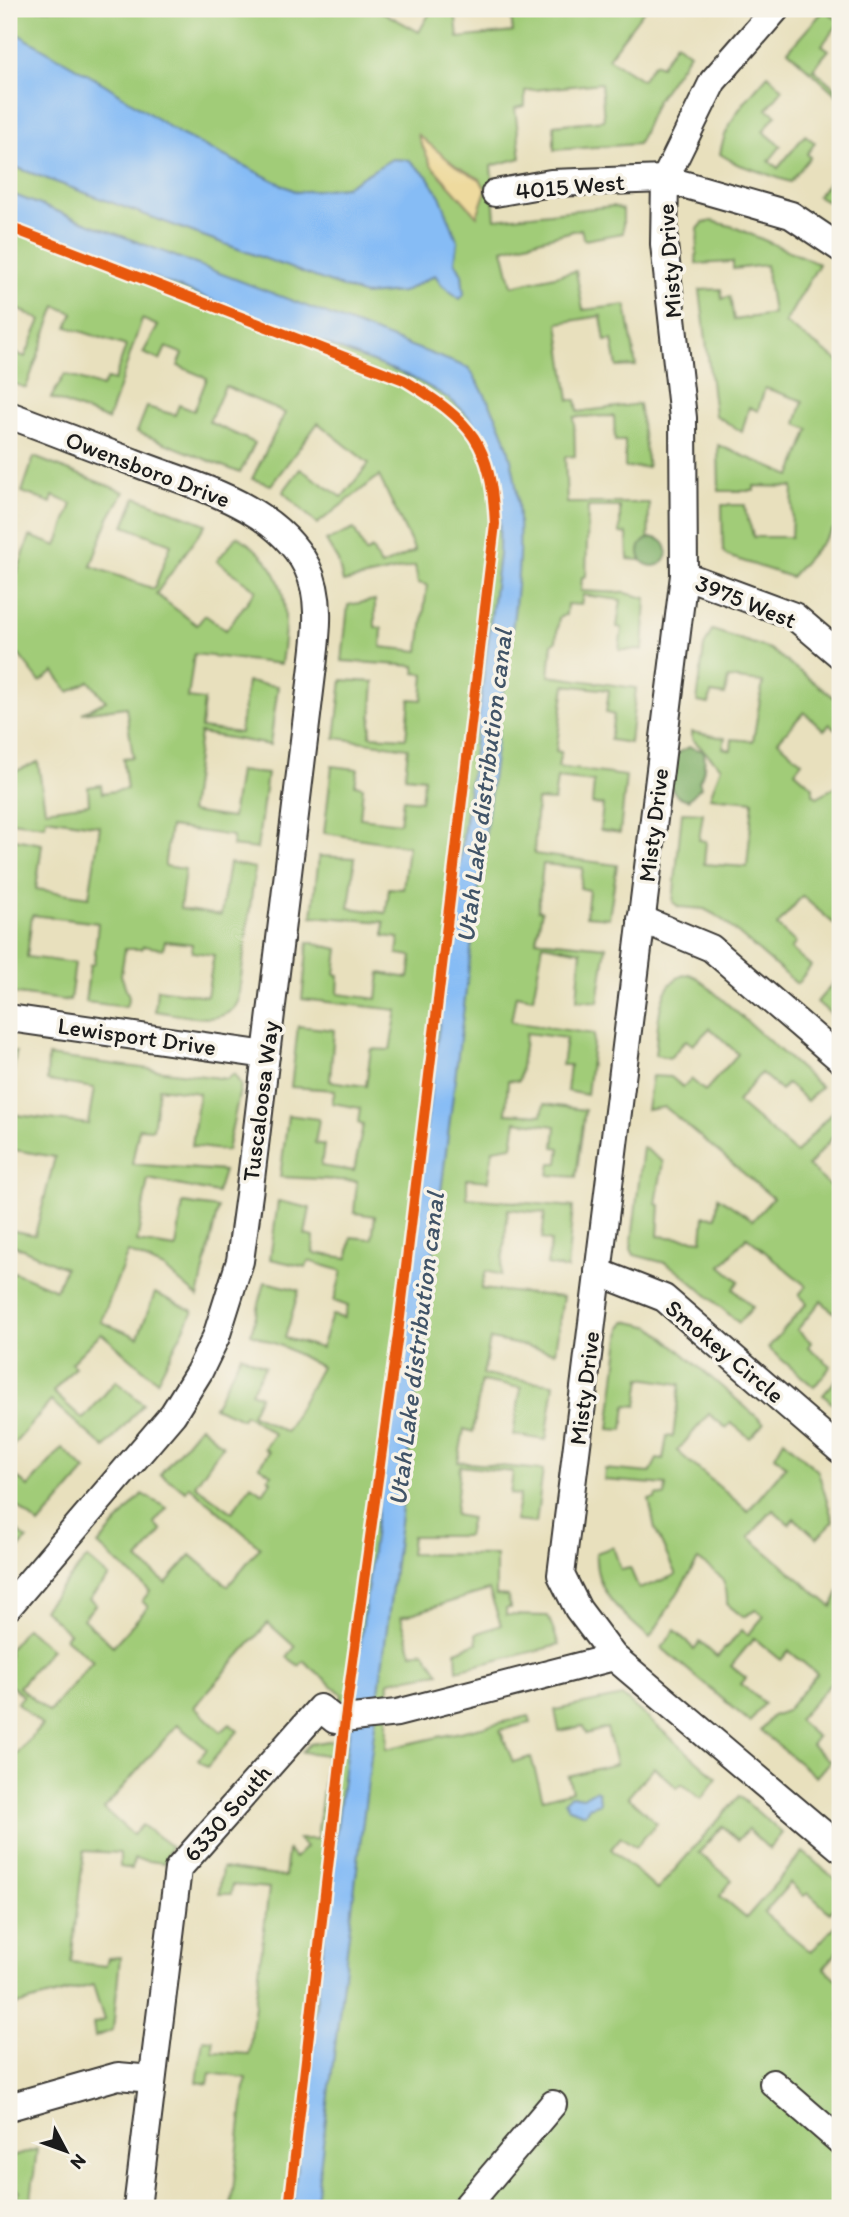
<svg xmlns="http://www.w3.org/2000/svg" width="849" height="2217" viewBox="0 0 849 2217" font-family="Itim,sans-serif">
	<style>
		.green { fill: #a1cc78; stroke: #5e744a; stroke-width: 2 }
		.forest { fill: #80b068; stroke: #4e6642; stroke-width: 2 }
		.sand { fill: #eeda9e; stroke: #857b5d; stroke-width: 2 }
		.water { fill: #86bcf5; stroke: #516c88; stroke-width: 2 }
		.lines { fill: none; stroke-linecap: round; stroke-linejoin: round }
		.minor-casing { stroke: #3b3934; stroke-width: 30 }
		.minor { stroke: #fff; stroke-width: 26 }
		.cycleway-casing { stroke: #f7f3e8; stroke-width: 15 }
		.cycleway { stroke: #e8590c; stroke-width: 10 }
		.labels { text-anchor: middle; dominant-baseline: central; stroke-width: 7; stroke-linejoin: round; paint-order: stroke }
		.street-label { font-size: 24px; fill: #1c1c1c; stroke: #f7f3e8 }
		.water-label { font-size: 26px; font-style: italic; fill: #415468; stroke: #f7f3e8 }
	</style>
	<rect width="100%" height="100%" fill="#f7f3e8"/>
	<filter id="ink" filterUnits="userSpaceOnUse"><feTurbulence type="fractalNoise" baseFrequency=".0143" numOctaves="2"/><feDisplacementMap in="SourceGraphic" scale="14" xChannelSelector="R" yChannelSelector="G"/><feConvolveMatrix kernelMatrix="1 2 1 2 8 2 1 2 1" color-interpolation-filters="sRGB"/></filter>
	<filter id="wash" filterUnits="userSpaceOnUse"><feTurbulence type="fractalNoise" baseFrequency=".00686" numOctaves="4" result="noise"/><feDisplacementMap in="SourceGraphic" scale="28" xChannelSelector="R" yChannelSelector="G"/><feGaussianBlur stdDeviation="1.57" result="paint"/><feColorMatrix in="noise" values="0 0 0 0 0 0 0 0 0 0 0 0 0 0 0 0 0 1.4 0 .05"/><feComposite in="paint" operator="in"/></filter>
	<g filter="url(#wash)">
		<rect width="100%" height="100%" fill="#e8e0bd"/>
		<!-- green -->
		<g class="green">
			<polygon points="9,9 377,9 419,32 432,9 455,9 458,38 513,32 510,9 542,9 547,17 558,9 645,9 608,58 642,80 654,63 661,66 676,43 690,53 657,100 638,144 554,150 554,125 604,120 601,83 525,91 525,106 515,108 521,158 491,166 495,219 613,206 623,210 623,233 584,240 581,229 503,249 512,286 576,271 583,310 626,305 636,366 617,367 612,340 605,341 601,316 558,323 569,400 576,400 578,412 639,404 648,467 625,468 625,441 615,441 614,416 574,417 575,456 565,457 567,503 649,503 648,561 628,559 627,534 620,533 620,507 588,507 586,577 582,577 581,591 625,593 646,598 643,650 619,650 622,628 617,627 621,600 583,595 581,605 567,604 566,615 559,617 556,641 552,644 549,676 636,688 630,743 610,740 614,715 606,713 609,690 565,685 556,751 561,752 558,767 626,776 620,833 600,830 603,805 592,804 594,782 557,778 554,801 537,800 534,854 617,865 609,918 586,916 589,890 580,888 583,868 543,864 538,910 542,911 536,940 606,947 598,1002 577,1000 581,951 543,944 533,998 516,995 511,1022 594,1034 587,1095 567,1091 570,1065 562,1065 566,1038 526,1033 519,1081 508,1080 506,1113 542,1115 544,1104 585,1110 576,1177 549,1175 551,1163 558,1163 560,1148 554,1147 556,1126 516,1121 512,1146 493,1149 488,1181 467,1179 467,1198 573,1207 567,1269 547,1265 551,1241 542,1239 545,1213 508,1209 501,1275 486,1271 481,1289 563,1297 555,1352 490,1339 483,1375 554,1384 546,1440 513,1435 521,1388 481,1381 473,1432 464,1429 458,1462 543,1470 536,1523 515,1521 520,1495 510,1494 513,1472 460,1466 455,1515 471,1518 467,1536 412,1536 410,1554 496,1555 496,1595 508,1596 510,1608 506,1608 506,1615 548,1616 559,1645 457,1670 456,1651 477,1643 476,1634 501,1625 489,1590 401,1617 412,1653 424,1651 439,1673 389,1681 386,1749 529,1716 531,1723 500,1730 513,1762 531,1757 543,1799 572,1791 568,1776 616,1764 607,1728 586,1734 583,1726 559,1731 555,1710 622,1696 717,1778 701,1799 682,1784 677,1788 654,1767 628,1797 657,1823 636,1847 621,1837 611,1849 657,1890 739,1796 782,1833 769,1849 748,1829 738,1840 722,1826 699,1853 732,1880 720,1896 746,1918 803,1852 840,1883 840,1901 830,1913 808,1893 804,1896 790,1883 764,1913 811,1952 840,1921 840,1949 824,1968 840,1983 840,2208 231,2208 246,2078 210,2073 208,2084 197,2082 203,2039 213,2040 213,2052 249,2054 269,1888 232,1885 231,1894 219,1894 222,1868 285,1877 288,1850 295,1858 306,1847 298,1839 317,1839 327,1755 302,1752 310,1744 335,1740 342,1694 304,1661 299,1666 287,1657 295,1647 268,1623 194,1707 221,1732 230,1724 238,1731 207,1767 198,1760 207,1749 177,1725 104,1809 133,1835 142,1825 171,1846 164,1863 134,1859 132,1869 120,1867 120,1853 84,1851 71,1962 106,1966 108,1958 120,1957 113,2030 95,2037 93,2024 104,2020 93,1985 9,2007 9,1763 42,1725 17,1703 23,1696 9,1684 9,1649 26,1628 51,1649 19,1687 49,1712 93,1661 65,1638 69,1633 43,1609 87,1558 109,1577 89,1599 96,1604 83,1619 113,1646 148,1607 142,1601 150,1591 98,1545 142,1494 167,1508 154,1523 162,1531 138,1560 166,1583 191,1555 228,1586 260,1547 189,1486 186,1491 160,1474 200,1426 223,1445 195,1485 232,1512 251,1485 263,1493 271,1481 268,1478 271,1474 259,1466 269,1452 264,1448 274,1434 245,1414 242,1419 214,1407 241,1355 265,1366 251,1392 260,1396 251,1414 286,1432 321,1367 286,1348 251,1334 265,1282 299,1290 285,1338 321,1348 332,1315 344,1318 348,1306 334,1301 342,1271 309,1261 306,1267 270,1259 278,1201 310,1208 305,1235 314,1237 313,1253 348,1258 351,1237 372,1239 375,1216 354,1213 357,1181 280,1177 288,1115 319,1119 315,1143 324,1145 321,1166 354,1171 363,1125 358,1123 360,1108 332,1103 335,1090 291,1087 298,1026 334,1030 330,1081 366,1086 371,1049 390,1050 397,1010 302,999 308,942 338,949 335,974 339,975 338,994 377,999 380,973 409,978 412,956 397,954 399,938 384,936 384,922 312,916 319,856 355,858 349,908 386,913 389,888 403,889 408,846 324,833 332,766 358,769 355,785 363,787 360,818 400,823 403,799 421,801 424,778 405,776 408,748 335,738 342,680 374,682 370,736 406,738 410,699 422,700 424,674 415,673 415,666 342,661 348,605 375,600 375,627 382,628 381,647 419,651 427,585 418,583 415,566 343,582 338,561 326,541 354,529 366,553 372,549 381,566 415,551 379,476 317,524 283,492 300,469 342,497 369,464 318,423 271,485 252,479 285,413 225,386 209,422 255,443 240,473 137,432 147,407 175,415 179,405 194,411 207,378 178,366 183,354 166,347 160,360 143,353 158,326 142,319 108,420 51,398 65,374 102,387 107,379 114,381 126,346 67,327 73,313 56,306 26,388 9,382 9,350 25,357 41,320 9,305"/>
			<polygon points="825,9 840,22 822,45 829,50 813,69 840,92 840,98 788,51"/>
			<path d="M768 75 783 89 767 109 776 115 763 131 781 146 769 161 778 168 805 135 815 143 807 154 810 157 790 182 737 164 720 154C725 121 747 99 768 75Z"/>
			<polygon points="840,170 840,207 817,196"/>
			<path d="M712 221 734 227 819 264 785 323 840 362V522L791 577 727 556 723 551 722 505H745C745 520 752 524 753 537H791L793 487 754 486V491H719L718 445 791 476 809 429 796 424 803 401 765 388 758 411 749 407 742 432 715 415 700 290 721 289 722 299 730 296 734 320 773 314 766 265 733 269V262L696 264 698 229 703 223Z"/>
			<path d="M34 457 124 492 108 520 91 566 154 589 171 544 124 526 136 497 206 524 156 594 197 625 205 615 226 630 256 590 217 561 237 536C290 568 289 609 281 664L194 654 188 698 204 700 201 728 240 733 247 682 278 686 270 745 200 733 190 812 232 818 239 771 267 774 257 849 232 846 233 836 170 827 165 861V866L185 869 180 909 221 915 229 863 255 868 238 1002C224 1029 180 1014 155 1011L157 989 207 996 214 955 192 952V944L165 941 163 949 143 946 142 949H125L121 975 129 997 126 1007 85 1002 90 965 94 964 98 923 32 915 27 957 75 963 70 1001 9 993V838L42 844 36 889 89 897 100 826 46 818 45 825 9 821V774L38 762 45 810 89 804 88 787 101 785 102 793 127 789 123 758 133 757 126 707 82 713 106 701 89 681 69 692 54 672 40 682 19 655 9 662V570L17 573 30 536 57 546 72 504 53 496 51 503 22 492Z"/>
			<polygon points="712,630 770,649 840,702 840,732 830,724 824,730 804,712 778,741 802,762 795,771 813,787 813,794 817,797 840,784 840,929 802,896 777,926 796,943 791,949 811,966 797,984 719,917 704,909 679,907 673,902 682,812 703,813 699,840 706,841 704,864 747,867 753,801 710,797 721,767 692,739 692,732 725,738 723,748 731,750 732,739 753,741 763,682 728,678 725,695 711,693 709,704 697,702 704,647"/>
			<path d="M689 974 698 978 821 1087 807 1101 787 1083 781 1090 761 1073 737 1102 796 1153 840 1103V1143L833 1137 808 1166 840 1195V1318L821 1301 797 1330 811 1342 808 1347 831 1366 814 1387 768 1348 807 1303 799 1295 806 1286 747 1237 721 1266 739 1281 733 1289 753 1307 739 1323 679 1271 665 1263 634 1255 631 1249 643 1147 663 1162 656 1204 660 1205 658 1236 702 1240 704 1216 716 1217 718 1197 753 1220 773 1198 665 1107 647 1110 652 1076 671 1077 683 1087 691 1079 705 1091 738 1054 710 1028 693 1045 686 1040 670 1058 655 1055C659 1027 655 979 689 974Z"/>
			<polygon points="840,975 840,1022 817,1002"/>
			<polygon points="9,1051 16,1052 9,1103"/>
			<polygon points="48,1056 227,1079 234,1074 241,1085 227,1151 192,1146 199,1093 159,1088 153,1129 139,1128 132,1164 224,1171 217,1193 148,1179 137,1242 176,1248 183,1203 218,1208 198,1297 164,1268 128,1252 101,1322 138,1337 155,1293 193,1311 157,1381 101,1333 71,1363 75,1367 53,1392 83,1419 116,1381 143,1404 105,1448 51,1401 9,1450 9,1279 14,1272 56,1290 65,1268 9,1243 9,1230 35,1235 55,1157 9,1149 9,1114 88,1124 94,1088 47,1081"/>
			<path d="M625 1321 652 1327 764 1423 750 1438 731 1423 726 1428 709 1414 677 1451 748 1511 786 1466 775 1456 784 1440 818 1471 833 1521 817 1538 794 1518 789 1524 773 1510 749 1537 832 1607 840 1590V1687L833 1681 798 1720 817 1737 811 1745 830 1761 816 1777 760 1730 772 1716 786 1711 817 1674 789 1651 781 1660 754 1638 731 1666 746 1678 741 1684 764 1703 750 1722 662 1648 675 1630 694 1649 700 1642 717 1657 742 1630 748 1635 764 1616 756 1610 743 1617 727 1604C728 1578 718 1573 698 1560L650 1638C623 1615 593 1591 596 1553L613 1547 621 1570 630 1568 639 1589 676 1575 655 1529 649 1499H655L656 1495 665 1496 666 1485 604 1480 605 1469 650 1473 657 1459 663 1460 667 1436 673 1437 680 1384 641 1378 637 1406 626 1405 623 1430 609 1429 621 1328Z"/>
			<polygon points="840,1375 840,1411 823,1395"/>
			<polygon points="62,1448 86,1470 39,1525 9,1499 9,1470 28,1487"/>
			<polygon points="9,1524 27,1539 9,1560"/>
			<polygon points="37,2149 30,2208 9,2208 19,2191 9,2182 9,2158"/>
		</g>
		<!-- forest -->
		<g class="forest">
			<circle cx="653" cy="552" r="14"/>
			<path d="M689 747 704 751C705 761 705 773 699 781L701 787 688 800 677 796 667 782 671 757Z"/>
		</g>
		<!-- sand -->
		<polygon class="sand" points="417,134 456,166 480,179 486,190 477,216 431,165"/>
		<!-- water -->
		<g class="water">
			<polygon points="9,29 106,85 180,134 297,192 345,187 392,159 409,160 427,176 440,196 458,242 455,261 462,274 464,295 460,299 442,285 435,275 403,292 364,295 9,165"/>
			<path d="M9 193 469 368C482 389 496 412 504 435 536 527 510 630 499 724L315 2208H292L336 1834 499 554C500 499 501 439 453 402 440 392 425 385 411 377L9 222Z"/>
			<polygon points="595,1790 599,1792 600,1803 589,1807 585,1814 569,1808 565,1802 570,1795 583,1797"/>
		</g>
	</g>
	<g filter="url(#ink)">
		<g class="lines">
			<defs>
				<g id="minor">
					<polyline points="495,193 551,183 665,179 791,215 840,248"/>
					<path d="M9 415C50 430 92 447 133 462 193 486 275 504 307 567 322 597 317 633 313 666L250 1187 240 1261 216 1337 199 1372 173 1414 9 1606"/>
					<polyline points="684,575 794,616 840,655"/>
					<polyline points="641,919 711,948 840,1059"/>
					<polyline points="9,1018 266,1055"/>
					<polyline points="598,1272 664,1298 840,1450"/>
					<polyline points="614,1657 578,1609 561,1575 684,575 683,418 664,244 665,179 713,81 776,9"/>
					<polyline points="773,2083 840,2141"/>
					<polyline points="9,2107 118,2076 152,2079"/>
					<polyline points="137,2208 178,1869 320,1708 335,1720 397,1713 614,1657 840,1848"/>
					<polyline points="465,2208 553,2104"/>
				</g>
			</defs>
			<!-- minor casing -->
			<use href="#minor" class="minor-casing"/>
			<!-- minor -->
			<use href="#minor" class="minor"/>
			<defs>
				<path id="cycleway" d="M9 227 404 380C473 422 491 443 495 524L398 1334 345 1719 289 2208"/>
			</defs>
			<!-- cycleway casing -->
			<use href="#cycleway" class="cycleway-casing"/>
			<!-- cycleway -->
			<use href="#cycleway" class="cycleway"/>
		</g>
	</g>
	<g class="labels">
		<!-- street labels -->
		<g class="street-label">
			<text transform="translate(570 186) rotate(-5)">4015 West</text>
			<text transform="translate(669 261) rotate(-94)">Misty Drive</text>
			<text transform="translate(148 469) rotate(21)">Owensboro Drive</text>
			<text transform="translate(746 601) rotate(22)">3975 West</text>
			<text transform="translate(653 825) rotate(-83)">Misty Drive</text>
			<text transform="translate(137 1036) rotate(8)">Lewisport Drive</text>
			<text transform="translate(260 1101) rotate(-83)">Tuscaloosa Way</text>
			<text transform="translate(725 1351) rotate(40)">Smokey Circle</text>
			<text transform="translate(584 1388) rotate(-83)">Misty Drive</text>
			<text transform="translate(227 1813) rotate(-49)">6330 South</text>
		</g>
		<!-- water labels -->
		<g class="water-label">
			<text transform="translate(484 786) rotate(-83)">Utah Lake distribution canal</text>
			<text transform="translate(416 1349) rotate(-83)">Utah Lake distribution canal</text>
		</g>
	</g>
	<!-- margin -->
	<rect width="849" height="2217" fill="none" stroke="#f7f3e8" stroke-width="35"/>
	<!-- north arrow -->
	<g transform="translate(66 2151) rotate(131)" stroke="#f7f3e8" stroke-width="5" paint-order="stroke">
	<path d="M0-5L12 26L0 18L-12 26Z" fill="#1c1c1c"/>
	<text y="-10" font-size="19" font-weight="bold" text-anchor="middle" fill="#1c1c1c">N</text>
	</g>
</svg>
